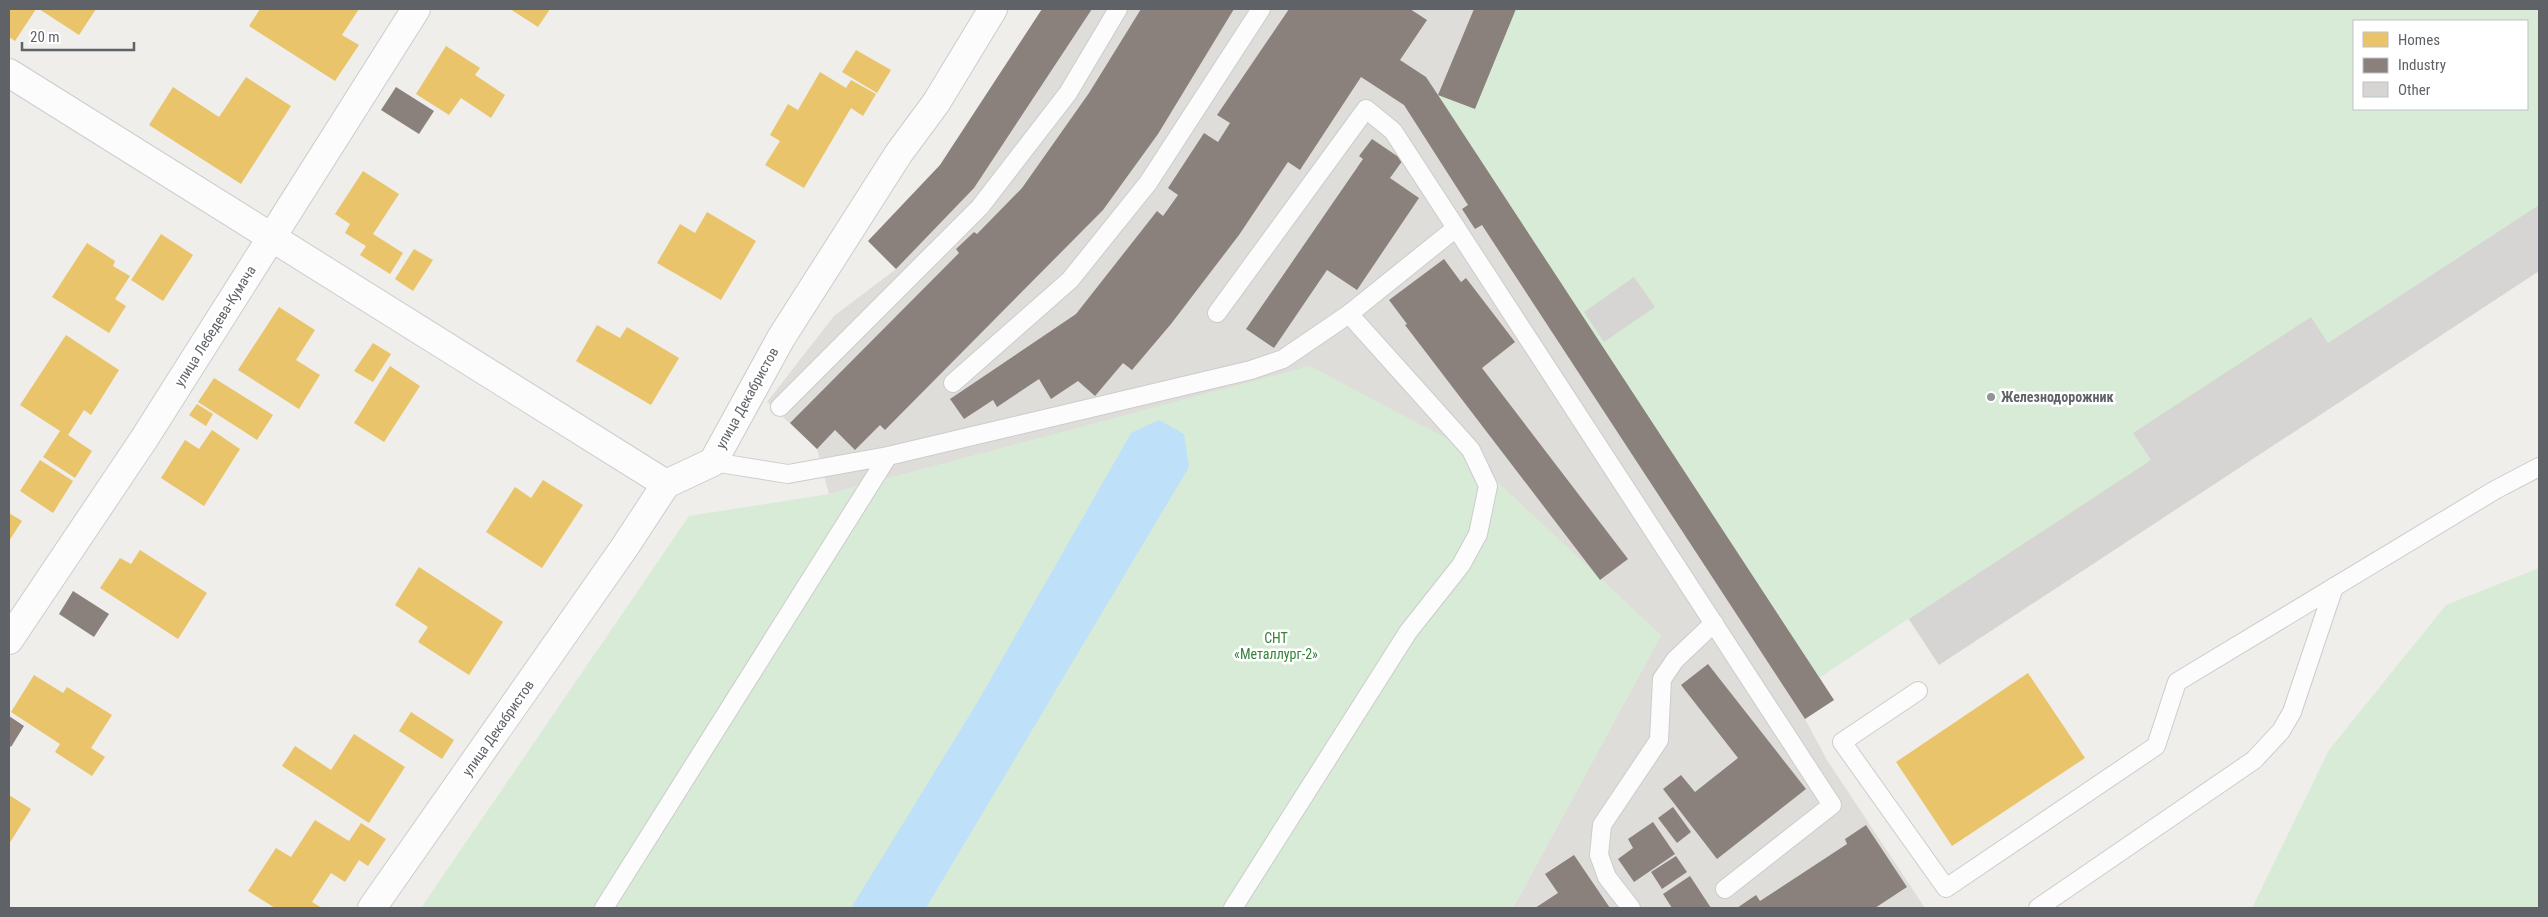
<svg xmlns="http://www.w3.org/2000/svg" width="2548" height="917" viewBox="0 0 2548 917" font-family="'Roboto Condensed',sans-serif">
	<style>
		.industrial { fill: #dfddda }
		.green { fill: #d8ebd6; fill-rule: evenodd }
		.water { fill: #bfe0f9 }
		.homes { fill: #e9c46a }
		.industry { fill: #8a817c }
		.building { fill: #d6d5d3 }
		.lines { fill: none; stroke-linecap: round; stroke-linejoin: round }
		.lane-casing { stroke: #cbcccc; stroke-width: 20 }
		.street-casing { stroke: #cbcccc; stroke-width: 30 }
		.lane { stroke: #fdfcfc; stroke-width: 18 }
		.street { stroke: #fdfcfc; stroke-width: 28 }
		.poi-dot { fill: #919496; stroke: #fff; stroke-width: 2 }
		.labels { text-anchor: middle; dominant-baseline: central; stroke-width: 5; stroke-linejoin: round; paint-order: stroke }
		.street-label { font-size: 14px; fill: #5f6368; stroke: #fff }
		.poi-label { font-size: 14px; font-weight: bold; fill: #5f6368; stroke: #fff; text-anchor: start }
		.park-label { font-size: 14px; fill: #348238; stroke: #fff }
	</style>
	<rect width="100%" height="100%" fill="#efeeea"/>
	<!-- industrial -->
	<polygon class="industrial" points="1042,9 1516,9 1475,109 1439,96 1834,700 1805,719 1827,760 1925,908 1513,908 1661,635 1310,367 829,494 817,449 767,402 834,316 896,269 868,241 940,165"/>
	<!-- green -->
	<g class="green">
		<path d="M1516 9H2539V271L1939 665 1908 619 1819 678 1438 95 1475 109ZM2354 21H2527V109H2354Z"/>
		<polygon points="1310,366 1457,444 1661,635 1513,908 421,908 689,516 829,494"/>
		<polygon points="2539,568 2539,908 2252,908 2329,750 2446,605"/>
	</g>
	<!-- water -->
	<polygon class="water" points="1159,420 1184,434 1189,467 926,908 851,908 977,703 1131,433"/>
	<!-- homes -->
	<g class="homes">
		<polygon points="9,9 36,9 15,41 9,37"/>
		<polygon points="39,9 96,9 79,35"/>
		<polygon points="260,9 359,9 342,35 359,45 335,81 249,26"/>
		<polygon points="510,9 550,9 538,27"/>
		<polygon points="446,46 480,68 475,75 505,95 491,118 461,98 449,115 416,94"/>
		<polygon points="856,50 891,70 877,93 842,72"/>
		<polygon points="820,72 846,88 851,80 876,94 863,116 851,108 804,188 765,165 780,141 770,135 788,104 798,110"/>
		<polygon points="246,77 291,106 241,184 149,125 173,87 219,117"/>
		<polygon points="363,171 399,194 373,234 403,253 390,274 360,255 366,246 345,233 350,224 335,214"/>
		<polygon points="707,212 756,241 721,300 657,263 680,224 695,233"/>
		<polygon points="161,234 193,255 163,301 131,280"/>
		<polygon points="87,243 115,261 113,266 130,276 115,299 126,306 109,333 52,297"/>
		<polygon points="414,249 433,260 413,291 395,279"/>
		<polygon points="279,307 315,330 296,360 320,375 299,409 238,370"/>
		<polygon points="597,325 620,338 627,327 679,358 651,405 576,361"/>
		<polygon points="66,335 119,370 91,415 84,410 68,435 92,451 75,478 43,457 60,431 20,405"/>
		<polygon points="373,343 391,354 373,382 354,371"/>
		<polygon points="390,366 420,386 384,442 354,423"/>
		<polygon points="214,378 273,415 257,440 198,402"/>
		<polygon points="197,404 213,414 206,426 189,415"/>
		<polygon points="212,430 240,449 204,506 161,478 185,440 199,449"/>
		<polygon points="40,460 73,481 53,513 20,491"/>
		<polygon points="543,480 583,505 542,568 486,532 515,487 531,498"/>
		<polygon points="9,513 22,521 9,541"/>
		<polygon points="140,550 207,593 178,639 100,588 120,558 131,564"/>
		<polygon points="419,567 503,622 469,675 418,642 428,627 395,605"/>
		<polygon points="2028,673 2085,758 1952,846 1896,762"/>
		<polygon points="34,675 63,693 67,687 112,715 91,748 105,757 92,776 55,752 60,744 11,712"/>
		<polygon points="411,712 454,740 442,759 399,731"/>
		<polygon points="354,734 405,767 369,823 282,766 295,746 331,770"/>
		<polygon points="9,795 31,809 9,844"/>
		<polygon points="315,820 349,841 361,823 386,839 368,866 359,860 345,882 331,873 312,902 322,908 275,908 248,891 276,848 291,857"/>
	</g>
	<!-- industry -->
	<g class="industry">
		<polygon points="1042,9 1092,9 974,188 896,269 868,241 940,165"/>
		<polygon points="1141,9 1234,9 1158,134 1103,210 885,430 880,425 855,450 835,430 817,449 790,423 959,253 956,249 974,232 977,234 1022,188 1089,93"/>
		<polygon points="1289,9 1410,9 1427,20 1400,60 1426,77 1438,95 1474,9 1516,9 1475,109 1438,95 1834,700 1805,719 1482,225 1475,229 1462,209 1468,205 1404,105 1361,77 1300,170 1288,162 1239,235 1171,324 1132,370 1123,363 1095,396 1078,381 1051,399 1039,379 997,407 993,400 964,419 950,399 1076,314 1157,211 1163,216 1178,195 1168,188 1204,133 1218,142 1230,123 1217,115"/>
		<polygon points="396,87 434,111 419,134 381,110"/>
		<polygon points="1372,139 1403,160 1390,178 1419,198 1357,290 1327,270 1274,348 1246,329 1363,159 1359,156"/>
		<polygon points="1444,259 1461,282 1466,278 1515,342 1482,368 1628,559 1600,580 1405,325 1407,324 1389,300"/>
		<polygon points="73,591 109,614 94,637 59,614"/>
		<polygon points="1708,664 1806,789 1717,859 1663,789 1681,775 1695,792 1738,758 1681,685"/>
		<polygon points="9,716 24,726 11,747 9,745"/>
		<polygon points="1673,807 1691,832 1677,843 1658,818"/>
		<polygon points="1653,822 1675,854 1634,882 1618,859 1633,848 1628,839"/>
		<polygon points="1866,825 1907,887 1875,908 1737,908 1756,895 1760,901 1847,844 1845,839"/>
		<polygon points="1574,855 1610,908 1535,908 1558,893 1545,874"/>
		<polygon points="1676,856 1687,872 1662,889 1651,872"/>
		<polygon points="1690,876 1711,908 1672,908 1663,894"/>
	</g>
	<!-- building -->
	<g class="building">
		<polygon points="2539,205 2539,271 1939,665 1909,619 2151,460 2133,433 2311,317 2328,343"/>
		<polygon points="1634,277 1655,307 1604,342 1584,312"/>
	</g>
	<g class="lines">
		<defs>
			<g id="lane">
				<polyline points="1217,313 1366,109 1393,131 1832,805 1725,889"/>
				<polyline points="953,383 1070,280 1148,183 1261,9"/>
				<polyline points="780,407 980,207 1068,93 1118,9"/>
				<polyline points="713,462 788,474 888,456 1251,370 1283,359 1349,314 1456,228"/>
				<polyline points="1918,691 1842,742 1946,888 2156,746 2177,682 2495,490 2539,467"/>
				<polyline points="604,908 888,456"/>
				<polyline points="1233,908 1408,632 1461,565 1478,534 1488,486 1471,450 1349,314"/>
				<polyline points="1631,908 1607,877 1599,855 1602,825 1659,740 1662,679 1675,660 1714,623"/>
				<polyline points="2038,908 2254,760 2281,731 2292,712 2334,587"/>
			</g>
			<g id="street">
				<polyline points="9,73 666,484"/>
				<polyline points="9,640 144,439 416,9"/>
				<polyline points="372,908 624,548 666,484 713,462 781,338 899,153 936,103 993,9"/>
			</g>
		</defs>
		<!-- lane casing -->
		<use href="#lane" class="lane-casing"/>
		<!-- street casing -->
		<use href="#street" class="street-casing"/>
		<!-- lane -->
		<use href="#lane" class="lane"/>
		<!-- street -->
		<use href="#street" class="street"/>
	</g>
	<!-- markers -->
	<circle class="poi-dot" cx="1991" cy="397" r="5"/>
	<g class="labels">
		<!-- street labels -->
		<g class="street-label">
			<text transform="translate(215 326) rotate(-58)">улица Лебедева-Кумача</text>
			<text transform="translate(747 398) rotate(-61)">улица Декабристов</text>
			<text transform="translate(498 728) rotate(-55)">улица Декабристов</text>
		</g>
		<!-- poi labels -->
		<g class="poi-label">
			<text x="2001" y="397">Железнодорожник</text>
		</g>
		<!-- park labels -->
		<g class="park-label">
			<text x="1276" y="638">СНТ<tspan x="1276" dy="16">«Металлург-2»</tspan></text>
		</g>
	</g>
	<!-- border -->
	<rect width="2548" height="917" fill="none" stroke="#5f6368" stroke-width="20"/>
	<!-- legend -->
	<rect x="2353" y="20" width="175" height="90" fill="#ffffff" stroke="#bfc1c3"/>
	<rect x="2363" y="32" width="25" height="15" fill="#e9c46a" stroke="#bfc1c3"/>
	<text x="2398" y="45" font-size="15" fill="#5f6368">Homes</text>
	<rect x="2363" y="58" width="25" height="15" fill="#8a817c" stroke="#bfc1c3"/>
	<text x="2398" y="70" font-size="15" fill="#5f6368">Industry</text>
	<rect x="2363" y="82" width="25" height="15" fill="#d6d5d3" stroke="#bfc1c3"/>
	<text x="2398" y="95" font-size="15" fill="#5f6368">Other</text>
	<!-- scale -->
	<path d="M22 42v8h112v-8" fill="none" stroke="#5f6368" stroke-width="2.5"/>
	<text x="30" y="42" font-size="15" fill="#5f6368" stroke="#ffffff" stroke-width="4" paint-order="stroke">20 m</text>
</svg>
